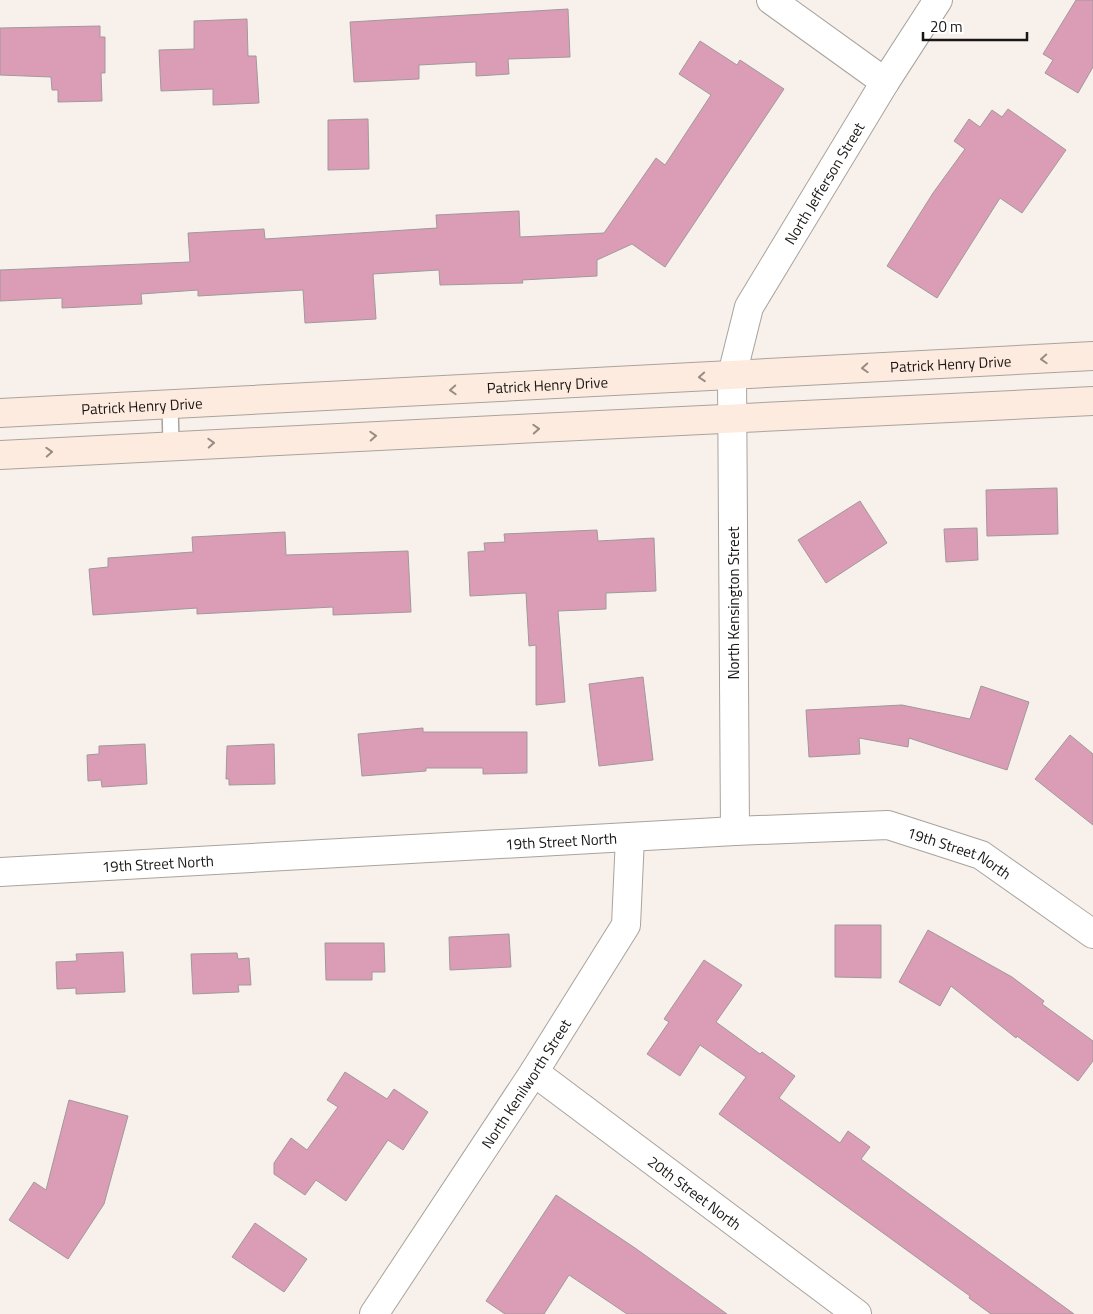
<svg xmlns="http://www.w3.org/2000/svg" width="1093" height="1314" viewBox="0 0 1093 1314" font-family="'Titillium Web',sans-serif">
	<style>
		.building { fill: #db9db5; stroke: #a1989b }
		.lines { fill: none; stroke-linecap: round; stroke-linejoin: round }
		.lane-casing { stroke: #a9a39d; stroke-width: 18 }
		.street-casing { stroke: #a9a39d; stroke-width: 30 }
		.secondary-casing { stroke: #a9a39d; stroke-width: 30 }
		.lane { stroke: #fff; stroke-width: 15 }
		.street { stroke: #fff; stroke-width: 28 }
		.secondary { stroke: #feebdf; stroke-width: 28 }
		.oneway { stroke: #978c84 }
		.labels { text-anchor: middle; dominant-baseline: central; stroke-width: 5; stroke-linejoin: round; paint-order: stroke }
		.street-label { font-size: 15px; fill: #191715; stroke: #fff }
	</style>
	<rect width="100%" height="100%" fill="#f8f1eb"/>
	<!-- building -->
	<g class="building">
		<polygon points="1076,0 1093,0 1093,67 1078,93 1045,73 1053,60 1043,54"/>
		<polygon points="568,9 570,57 508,59 509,74 476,76 476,62 419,65 419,79 354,82 350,22"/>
		<polygon points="247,19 248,56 256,56 259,103 213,105 213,89 161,91 159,50 194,49 194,21"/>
		<polygon points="100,26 100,37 105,37 105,73 101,73 102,101 58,102 58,90 52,90 51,77 0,75 0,28"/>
		<polygon points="700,41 737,65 740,60 784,89 665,267 632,244 597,260 597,276 522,280 523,283 440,285 439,270 373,274 376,319 305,323 303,290 198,296 198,290 141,294 142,304 62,308 62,298 0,301 0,270 190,262 188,233 264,229 265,239 437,228 436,215 519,211 520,237 604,233 656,158 665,165 711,95 679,74"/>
		<polygon points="1008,109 1066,150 1022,213 1000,198 937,298 887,266 933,193 965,149 954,141 969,119 980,127 992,110 1002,117"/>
		<polygon points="368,119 369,169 328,170 328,120"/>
		<polygon points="1057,488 1058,534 987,536 986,490"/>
		<polygon points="860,501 887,543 826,583 798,540"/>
		<polygon points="977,528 978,560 946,562 944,529"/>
		<polygon points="597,530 598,541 654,538 656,591 606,593 606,609 558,611 565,702 536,705 536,645 529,646 526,593 470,596 468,552 485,551 484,543 505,542 504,534"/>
		<polygon points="285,532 286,555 408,551 411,612 333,615 333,607 197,614 197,608 93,615 89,569 108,567 108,558 193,552 192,537"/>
		<polygon points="643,677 653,760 599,766 589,684"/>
		<polygon points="981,686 1029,702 1007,770 909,738 908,747 859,738 860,754 809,757 806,710 902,705 970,719"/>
		<polygon points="423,728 423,732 527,732 527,773 483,774 483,768 426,768 426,771 362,776 358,734"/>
		<polygon points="1070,735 1093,754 1093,825 1035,779"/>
		<polygon points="145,744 147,784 102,787 101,780 88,781 87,755 99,754 99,746"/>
		<polygon points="274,744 275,784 229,785 229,779 226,779 227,746"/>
		<polygon points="835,925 881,925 881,978 835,977"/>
		<polygon points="928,930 1012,977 1044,1001 1042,1004 1093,1041 1093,1061 1078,1081 1017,1036 1016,1038 951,986 940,1006 899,982"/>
		<polygon points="509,934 511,967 450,970 449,937"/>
		<polygon points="325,943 384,943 385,972 372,972 372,980 326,980"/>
		<polygon points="123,952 125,992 76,994 76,988 57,989 56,962 77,961 76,954"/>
		<polygon points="237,953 238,959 249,958 251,985 238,985 239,992 193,994 191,954"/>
		<polygon points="704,960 742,985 716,1022 760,1054 762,1052 795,1076 779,1098 840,1143 848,1131 870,1147 861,1159 1074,1314 991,1314 969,1298 970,1296 719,1114 746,1077 700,1045 680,1076 647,1054 669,1022 664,1019"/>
		<polygon points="345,1072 387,1099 394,1089 428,1112 403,1150 388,1140 346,1201 316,1180 305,1195 274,1174 274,1163 291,1138 307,1150 338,1107 327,1100"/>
		<polygon points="69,1100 128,1116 104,1204 68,1259 9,1220 34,1182 46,1190"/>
		<polygon points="556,1195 635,1248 727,1314 627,1314 569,1275 544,1314 505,1314 486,1301"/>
		<polygon points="255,1223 307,1259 284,1292 232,1257"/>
	</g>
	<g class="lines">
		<defs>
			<polyline id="lane" points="170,403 171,445"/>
			<g id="street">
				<polyline points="771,0 885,82"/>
				<path id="s1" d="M735 831 732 375 749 307 885 82 938 0"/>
				<path id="s2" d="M0 872 735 831 888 825 981 855 1093 934"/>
				<path id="s3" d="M534 1072 857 1314"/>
				<path id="s4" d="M374 1314 534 1072 626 925 630 837"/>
			</g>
			<g id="secondary">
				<path id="s5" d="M0 413 1093 356"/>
				<path d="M0 455C364 434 729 421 1093 401"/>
			</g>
		</defs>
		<!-- lane casing -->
		<use href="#lane" class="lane-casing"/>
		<!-- street casing -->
		<use href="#street" class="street-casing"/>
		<!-- secondary casing -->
		<use href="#secondary" class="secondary-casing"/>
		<!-- lane -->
		<use href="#lane" class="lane"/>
		<!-- street -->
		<use href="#street" class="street"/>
		<!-- secondary -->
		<use href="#secondary" class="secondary"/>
	</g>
	<!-- one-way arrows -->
	<defs><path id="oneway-chevron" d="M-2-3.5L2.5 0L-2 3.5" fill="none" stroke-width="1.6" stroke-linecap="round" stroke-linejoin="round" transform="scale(1.25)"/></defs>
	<g class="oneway">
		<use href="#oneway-chevron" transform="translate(1044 359) rotate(177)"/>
		<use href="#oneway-chevron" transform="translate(865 368) rotate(177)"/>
		<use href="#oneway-chevron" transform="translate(702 377) rotate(176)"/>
		<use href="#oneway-chevron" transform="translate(453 390) rotate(177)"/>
		<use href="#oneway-chevron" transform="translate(536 429) rotate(-3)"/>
		<use href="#oneway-chevron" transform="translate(373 436) rotate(-3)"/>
		<use href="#oneway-chevron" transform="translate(211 443) rotate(-3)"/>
		<use href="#oneway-chevron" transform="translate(49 452) rotate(-3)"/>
	</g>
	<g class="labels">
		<!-- street labels -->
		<g class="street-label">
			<text stroke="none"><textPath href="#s1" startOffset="671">North Jefferson Street</textPath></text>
			<text stroke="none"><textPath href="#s5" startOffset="952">Patrick Henry Drive</textPath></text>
			<text stroke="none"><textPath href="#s5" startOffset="548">Patrick Henry Drive</textPath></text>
			<text stroke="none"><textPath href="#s5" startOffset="142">Patrick Henry Drive</textPath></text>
			<text transform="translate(733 603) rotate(-90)">North Kensington Street</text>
			<text stroke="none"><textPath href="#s2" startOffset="562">19th Street North</textPath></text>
			<text stroke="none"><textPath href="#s2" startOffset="966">19th Street North</textPath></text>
			<text stroke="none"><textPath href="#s2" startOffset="158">19th Street North</textPath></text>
			<text stroke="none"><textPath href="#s4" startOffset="276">North Kenilworth Street</textPath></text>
			<text stroke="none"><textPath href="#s3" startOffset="201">20th Street North</textPath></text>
		</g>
	</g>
	<!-- scale -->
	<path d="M923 32v8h104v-8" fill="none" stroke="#191715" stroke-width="2.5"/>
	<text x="930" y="32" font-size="15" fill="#191715" stroke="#ffffff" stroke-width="4" paint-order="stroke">20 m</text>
</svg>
